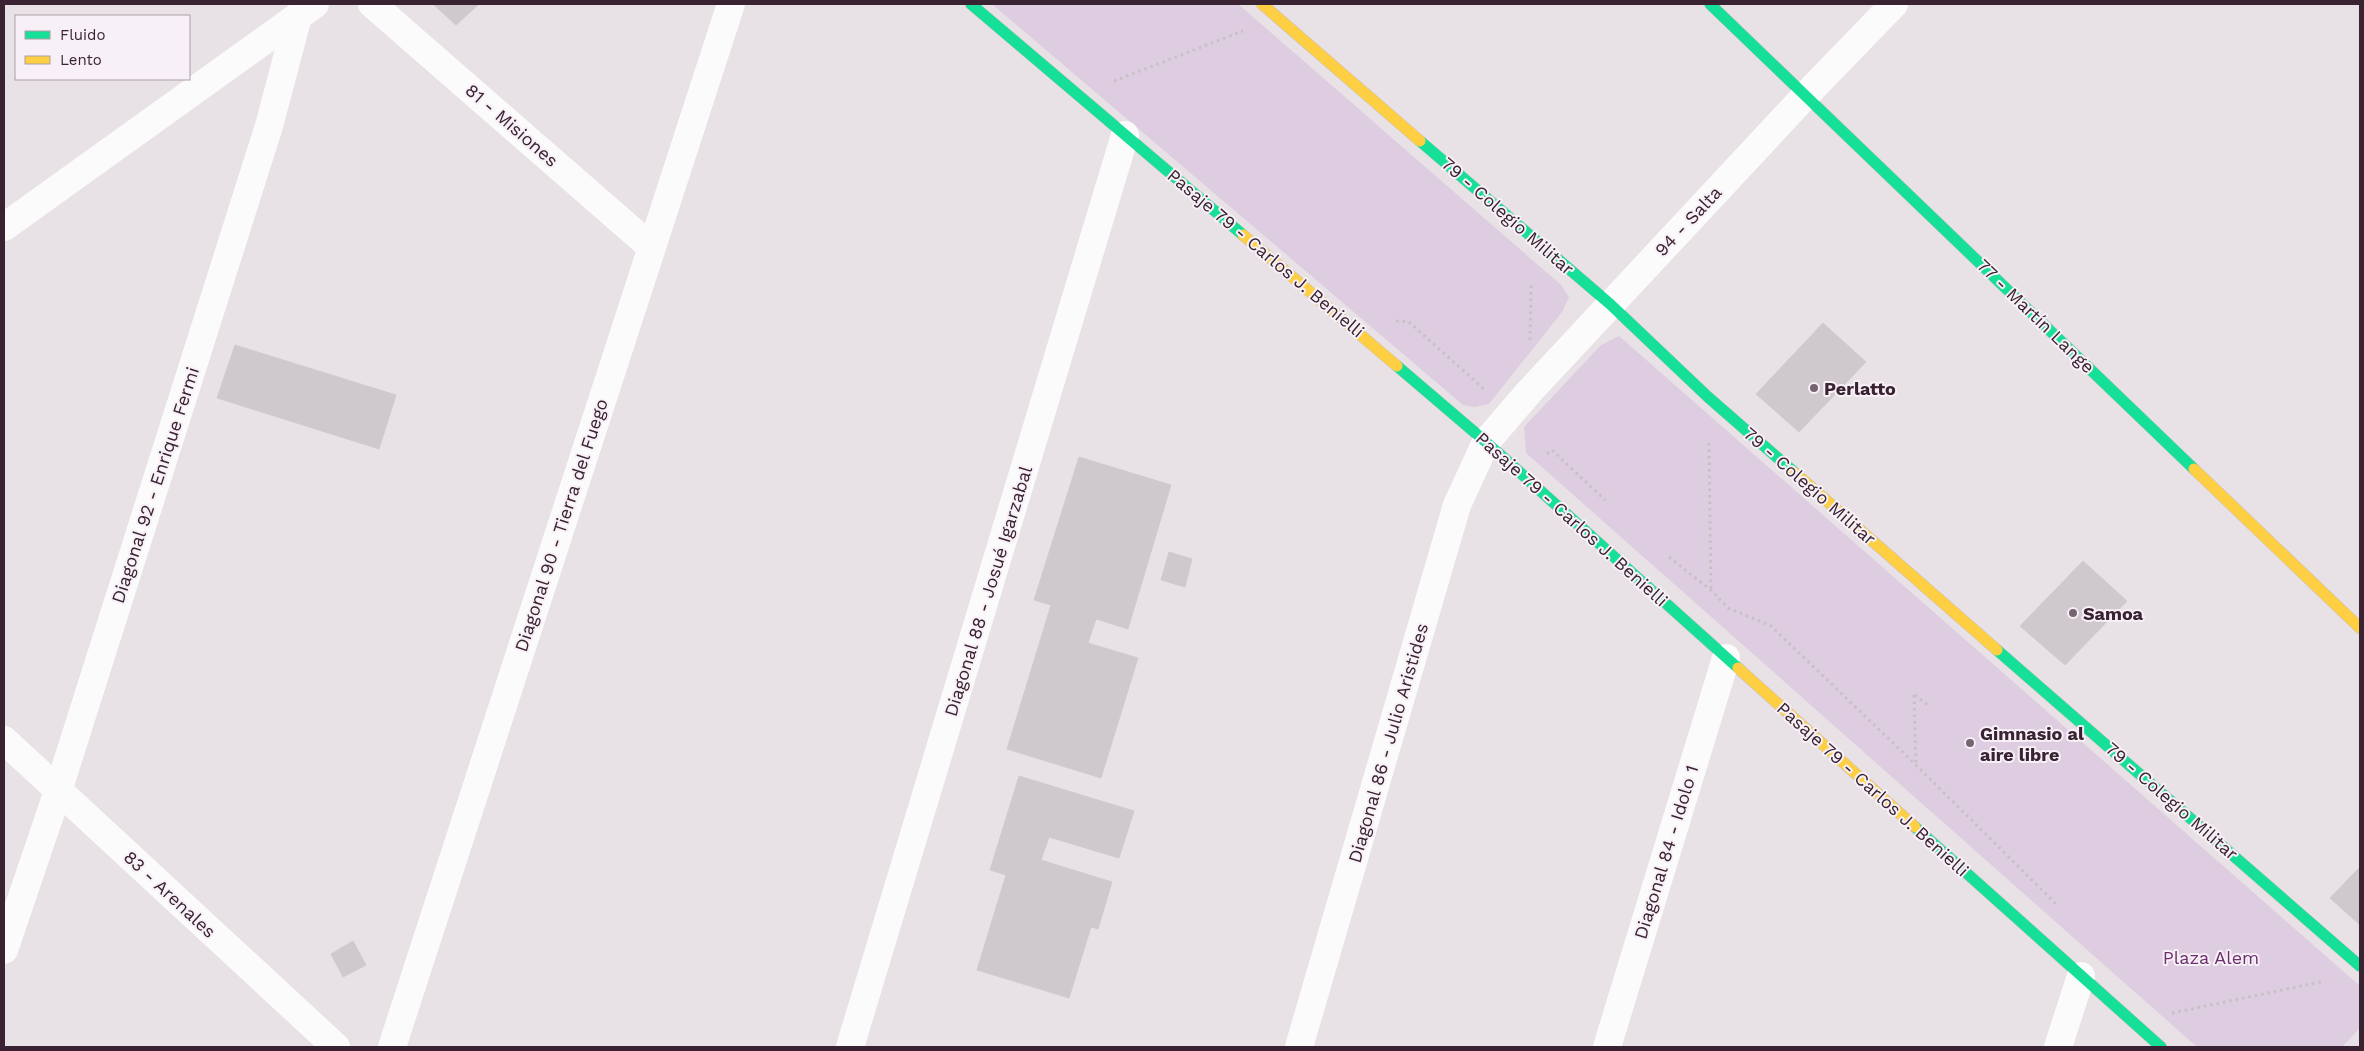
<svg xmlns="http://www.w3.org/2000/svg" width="2364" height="1051" viewBox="0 0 2364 1051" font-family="'Work Sans',sans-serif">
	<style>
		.green { fill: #decce0 }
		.building { fill: #cfc9cd; stroke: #d1cbd0 }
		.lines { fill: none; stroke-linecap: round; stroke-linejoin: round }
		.fast-casing { stroke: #c7bfc5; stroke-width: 12 }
		.slow-casing { stroke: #c7bfc5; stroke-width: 12 }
		.path { stroke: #c8c0c5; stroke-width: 3; stroke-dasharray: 2.5 4; stroke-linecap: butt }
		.street { stroke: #fcfbfb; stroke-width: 28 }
		.fast { stroke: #16e098; stroke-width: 11 }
		.slow { stroke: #ffcf43; stroke-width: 11 }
		.poi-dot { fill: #766571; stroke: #f7f0f6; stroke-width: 2 }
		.labels { text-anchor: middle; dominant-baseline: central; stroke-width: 4; stroke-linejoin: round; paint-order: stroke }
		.street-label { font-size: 18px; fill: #392231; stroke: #f7f0f6 }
		.poi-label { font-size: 18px; font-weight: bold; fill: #392231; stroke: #f7f0f6; text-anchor: start }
		.park-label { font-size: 18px; fill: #6d2e6d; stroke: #f7f0f6 }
	</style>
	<rect width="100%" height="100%" fill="#e8e2e7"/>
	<!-- green -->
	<g class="green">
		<polygon points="992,4 1238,4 1561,285 1569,297 1562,312 1489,404 1475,407 1463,405"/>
		<polygon points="1619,336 2359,985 2359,1029 2342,1047 2197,1047 1526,453 1524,427 1601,345"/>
	</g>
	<!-- building -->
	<g class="building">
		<polygon points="433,4 479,4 456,25"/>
		<polygon points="1823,323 1866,362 1799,432 1756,394"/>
		<polygon points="235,345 396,395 379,449 217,398"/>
		<polygon points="1079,457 1171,485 1128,629 1096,619 1088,643 1138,658 1101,778 1007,749 1051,605 1034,600"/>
		<polygon points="1169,552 1192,559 1185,587 1161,580"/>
		<polygon points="2083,561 2127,601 2065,665 2020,626"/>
		<polygon points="1019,776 1134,811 1119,858 1049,837 1041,860 1112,882 1098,929 1091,927 1069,998 977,970 1006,875 990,870"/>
		<polygon points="2360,867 2360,925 2330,898"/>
		<polygon points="353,941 366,965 343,977 331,954"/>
	</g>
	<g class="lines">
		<defs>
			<g id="fast">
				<polyline points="971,4 1243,235"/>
				<polyline points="1710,4 2194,469"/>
				<polyline points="1420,141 1610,304 1708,397 1795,473"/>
				<polyline points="1397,366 1486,442 1738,668"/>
				<polyline points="1997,650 2360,966"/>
				<polyline points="1915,827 2161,1047"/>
			</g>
			<g id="slow">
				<polyline points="1262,4 1420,141"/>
				<polyline points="1243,235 1397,366"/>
				<polyline points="2194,469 2360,628"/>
				<polyline points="1795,473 1997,650"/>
				<polyline points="1738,668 1915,827"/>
			</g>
		</defs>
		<!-- fast casing -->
		<use href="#fast" class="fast-casing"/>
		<!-- slow casing -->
		<use href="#slow" class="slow-casing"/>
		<!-- path -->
		<g class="path">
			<polyline points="1114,81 1243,31"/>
			<polyline points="1396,321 1409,322 1485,390"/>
			<polyline points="1530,340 1531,282"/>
			<polyline points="1709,443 1711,592"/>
			<polyline points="1547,454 1552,450 1605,500"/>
			<polyline points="1669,557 1712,591 1728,608 1771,626 1916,765 2057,905"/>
			<polyline points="1914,695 1916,764"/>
			<polyline points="1915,695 1929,706"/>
			<polyline points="2172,1013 2325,981"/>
		</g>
		<!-- street -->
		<g class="street">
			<polyline points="372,4 651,247"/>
			<polyline points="4,227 315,4"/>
			<polyline points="4,740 336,1047"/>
			<polyline points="4,950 58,791 269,126 298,16"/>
			<polyline points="392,1047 731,4"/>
			<polyline points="850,1047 1125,135"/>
			<polyline points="1299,1047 1457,505 1486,442 1529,392 1806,95 1894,4"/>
			<polyline points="1607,1047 1726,658"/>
			<polyline points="2058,1047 2081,976"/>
		</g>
		<!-- fast -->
		<use href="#fast" class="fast"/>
		<!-- slow -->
		<use href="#slow" class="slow"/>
	</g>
	<!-- markers -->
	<g class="poi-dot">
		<circle cx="1814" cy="388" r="5"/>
		<circle cx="2073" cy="613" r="5"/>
		<circle cx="1970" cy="743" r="5"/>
	</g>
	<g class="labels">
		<!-- street labels -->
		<g class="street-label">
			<text transform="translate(512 125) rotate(41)">81 - Misiones</text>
			<text transform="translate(1508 216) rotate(41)">79 - Colegio Militar</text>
			<text transform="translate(1688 221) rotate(-47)">94 - Salta</text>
			<text transform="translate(1266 253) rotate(40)">Pasaje 79 - Carlos J. Benielli</text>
			<text transform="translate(2036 316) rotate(44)">77 - Martín Lange</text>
			<text transform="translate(155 485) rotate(-72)">Diagonal 92 - Enrique Fermi</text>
			<text transform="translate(1810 486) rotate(41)">79 - Colegio Militar</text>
			<text transform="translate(1572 519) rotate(42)">Pasaje 79 - Carlos J. Benielli</text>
			<text transform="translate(561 525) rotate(-72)">Diagonal 90 - Tierra del Fuego</text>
			<text transform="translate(988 591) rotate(-73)">Diagonal 88 - Josué Igarzabal</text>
			<text transform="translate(1388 743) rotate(-74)">Diagonal 86 - Julio Aristides</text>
			<text transform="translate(1873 789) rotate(42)">Pasaje 79 - Carlos J. Benielli</text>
			<text transform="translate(2172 801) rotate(41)">79 - Colegio Militar</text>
			<text transform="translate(1666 852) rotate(-73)">Diagonal 84 - Idolo 1</text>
			<text transform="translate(170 894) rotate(43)">83 - Arenales</text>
		</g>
		<!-- poi labels -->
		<g class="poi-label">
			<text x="1824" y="388">Perlatto</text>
			<text x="2083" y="613">Samoa</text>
			<text x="1980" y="733">Gimnasio al<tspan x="1980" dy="21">aire libre</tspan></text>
		</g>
		<!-- park labels -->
		<g class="park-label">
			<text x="2211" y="957">Plaza Alem</text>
		</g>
	</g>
	<!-- border -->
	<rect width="2364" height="1051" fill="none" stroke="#392231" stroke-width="10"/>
	<!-- legend -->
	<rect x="15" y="15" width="175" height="65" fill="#f7f0f6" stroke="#ab9ea7"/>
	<rect x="25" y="31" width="25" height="8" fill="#16e098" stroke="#ab9ea7"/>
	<text x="60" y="40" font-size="15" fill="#392231">Fluido</text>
	<rect x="25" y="56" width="25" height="8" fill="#ffcf43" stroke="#ab9ea7"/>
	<text x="60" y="65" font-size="15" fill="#392231">Lento</text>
</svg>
